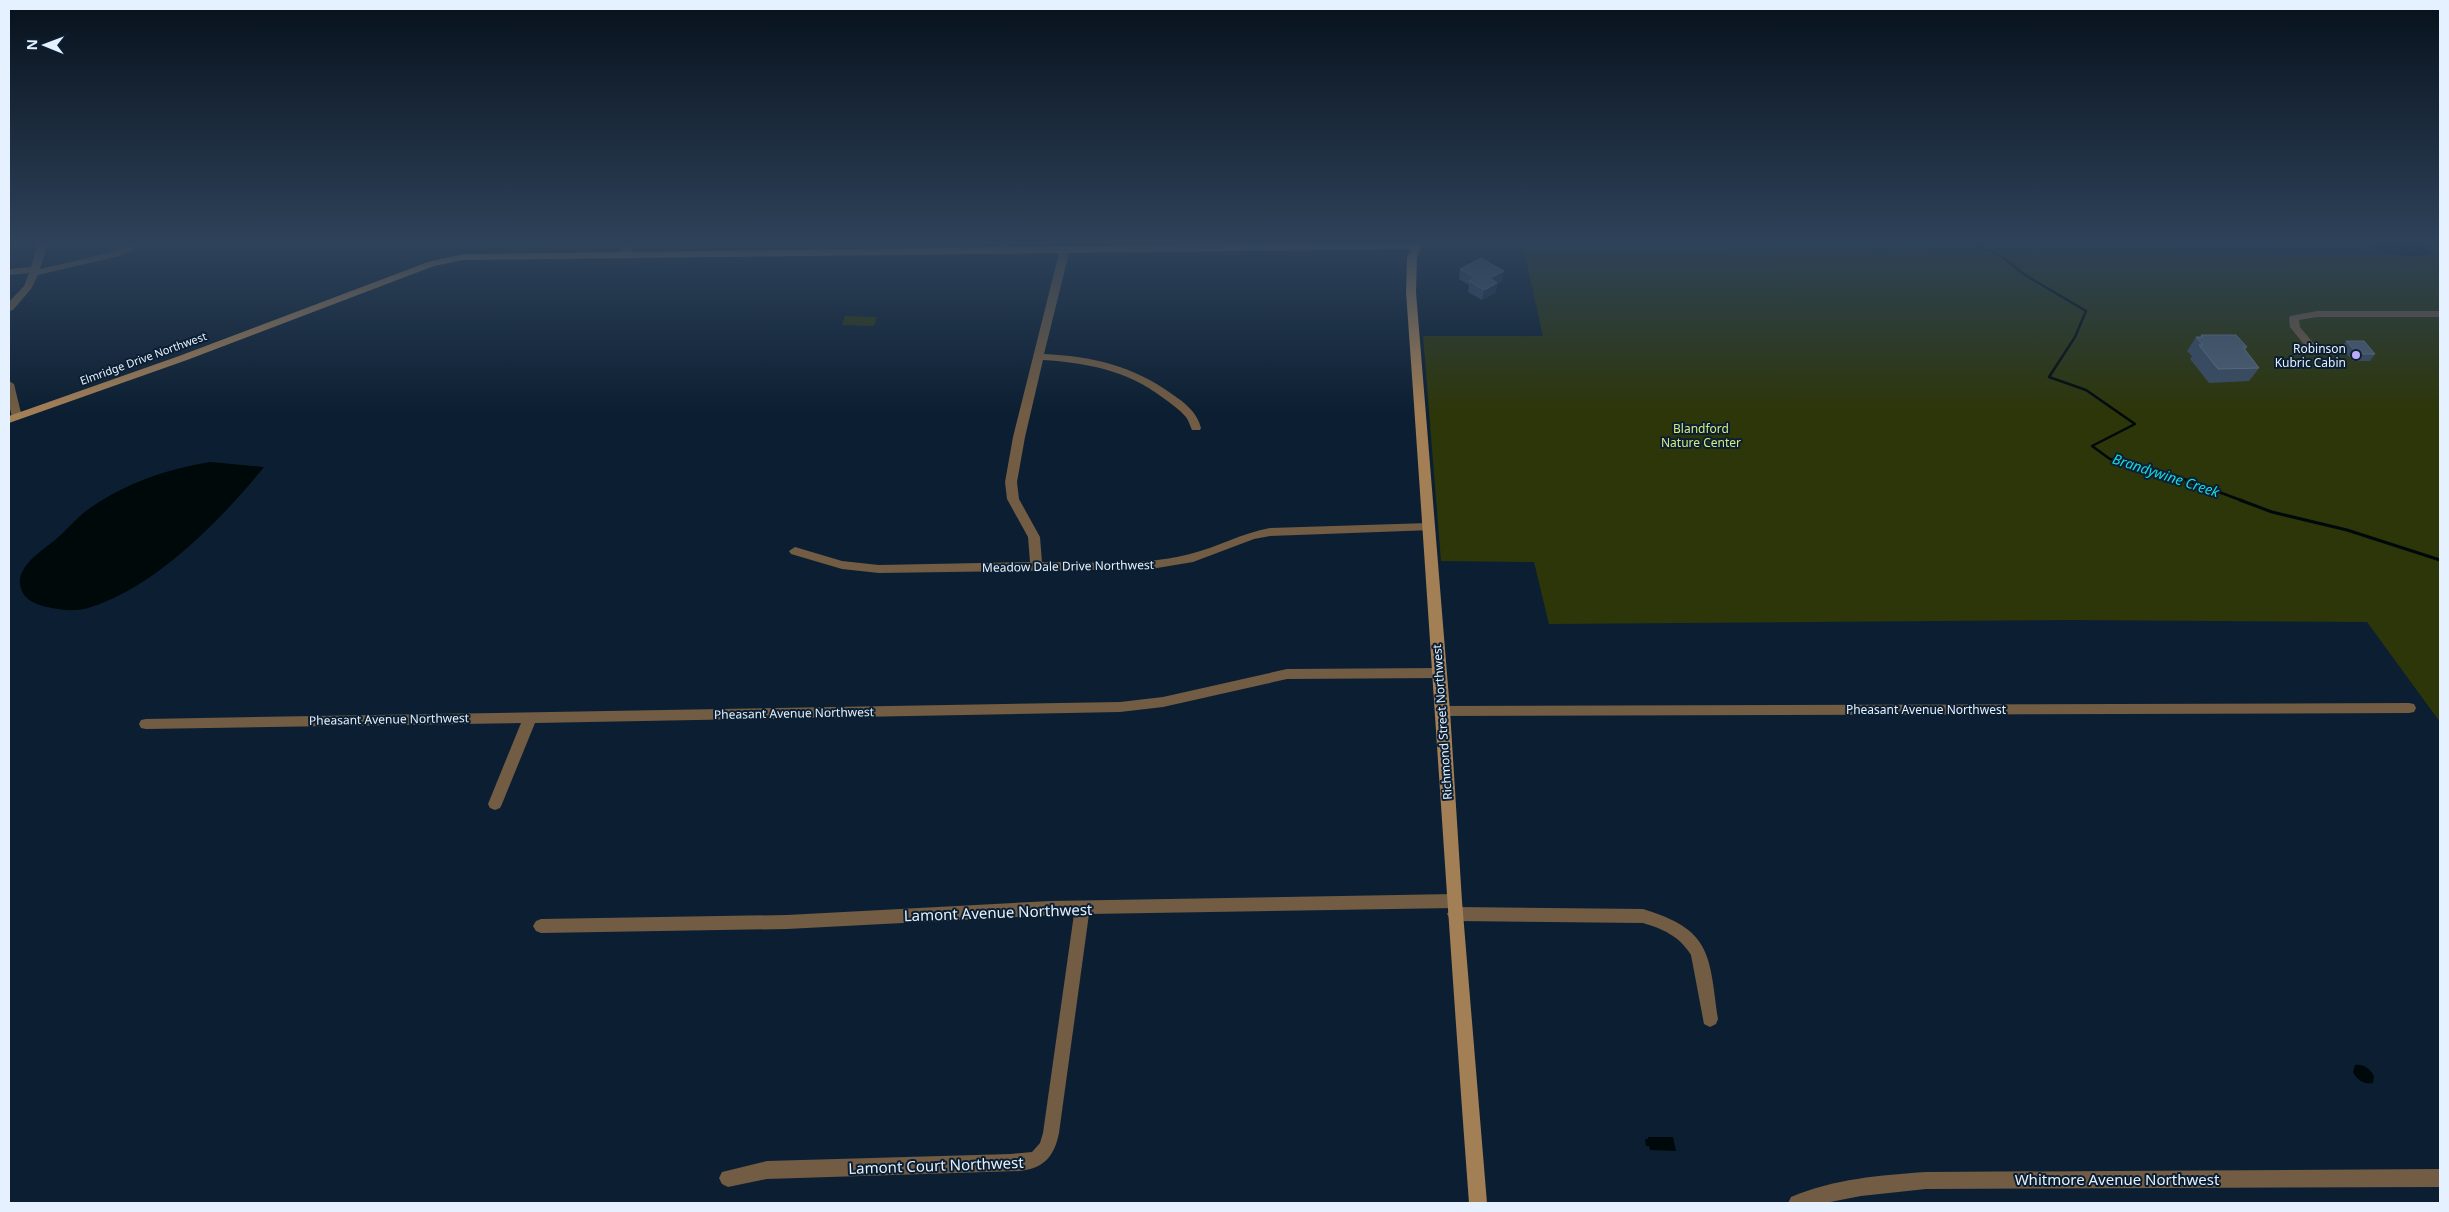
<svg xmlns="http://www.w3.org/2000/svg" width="2449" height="1212" viewBox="0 0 2449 1212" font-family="'Noto Sans',sans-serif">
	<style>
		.green { fill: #2d3609 }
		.water { fill: #00090a }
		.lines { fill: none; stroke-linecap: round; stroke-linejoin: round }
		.stream-far1 { stroke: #00090a; stroke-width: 2.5 }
		.stream { stroke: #00090a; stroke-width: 3 }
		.street { fill: #725c43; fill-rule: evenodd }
		.secondary { fill: #a37f56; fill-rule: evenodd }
		.wall { fill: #3b4e63 }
		.shaded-wall { fill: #203448 }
		.building { fill: #4d6073; stroke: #657689 }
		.poi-dot { fill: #bbaaf6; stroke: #0c1f32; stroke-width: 2 }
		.labels { text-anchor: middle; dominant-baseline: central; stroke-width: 4; stroke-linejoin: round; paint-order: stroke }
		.far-street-label { font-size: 11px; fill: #e5f1fe; stroke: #0c1f32 }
		.poi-label { font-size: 12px; fill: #e5f1fe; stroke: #0c1f32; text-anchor: end }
		.park-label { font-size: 12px; fill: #d4ed83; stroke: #0c1f32 }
		.street-label { font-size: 12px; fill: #e5f1fe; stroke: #0c1f32 }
		.water-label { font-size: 14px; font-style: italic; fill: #15dae0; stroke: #0c1f32 }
		.near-street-label { font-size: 15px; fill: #e5f1fe; stroke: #0c1f32 }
	</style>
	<rect width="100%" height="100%" fill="#0c1f32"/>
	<!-- green -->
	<g class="green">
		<polygon points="2424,242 2440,242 2440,722 2367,622 2072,620 1549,624 1534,562 1441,561 1423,336 1543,336 1523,247 2436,255"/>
		<polygon points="845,316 877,317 874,326 842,325"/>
	</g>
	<!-- water -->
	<g class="water">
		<path d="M2364 242H2424L2432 252C2412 262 2383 253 2364 242Z"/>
		<path d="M210 462 264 467C222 519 154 589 88 608 75 612 60 610 47 607 34 604 22 599 20 584 18 566 41 551 54 541 66 531 77 517 90 508 126 483 167 469 210 462Z"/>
		<path d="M2355 1065C2364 1064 2370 1069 2374 1076L2373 1083C2364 1085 2357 1080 2353 1072Z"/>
		<polygon points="1648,1137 1673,1137 1676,1151 1650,1150 1649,1146 1646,1146 1645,1139 1648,1139"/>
	</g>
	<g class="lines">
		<!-- stream-far1 -->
		<polyline class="stream-far1" points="1971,242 2001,256 2025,275 2086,311 2075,337 2049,377 2086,390 2135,424 2092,446 2110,459 2176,476 2243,501"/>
		<!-- stream -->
		<polyline class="stream" points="2240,500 2272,512 2347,530 2440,560"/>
		<!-- street -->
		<g class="street">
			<polygon points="38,242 48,242 40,269 113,252 138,242 152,242 119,256 38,275 31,289 13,310 9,311 9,302 24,286 29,273 9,275 9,269 31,267"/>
			<polygon points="625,242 635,242 629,255 624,258 619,255"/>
			<polygon points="999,242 1009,242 1005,252 1002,253 997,250"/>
			<path d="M1065 246 1070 249 1044 354C1092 356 1133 366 1172 394 1185 403 1197 412 1201 428L1200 430H1192C1190 426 1189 421 1186 417 1179 409 1170 403 1162 397 1126 370 1087 363 1043 360L1025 437 1017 482 1019 499 1040 537 1042 562C1090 562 1143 566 1190 554 1218 547 1242 533 1270 528L1429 523 1435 527 1433 530 1270 536 1254 539 1193 562 1151 569 879 573 842 569 791 554 789 551 795 547 842 561 879 565 1030 562 1028 537 1007 499 1005 482 1013 437 1060 249Z"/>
			<polygon points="2317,311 2440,311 2440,317 2317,317 2299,320 2300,327 2320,351 2315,354 2311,353 2290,327 2289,318 2290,316"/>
			<polygon points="9,381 14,384 22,417 17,420 12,417 9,405"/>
			<polygon points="1439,668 1444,669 1446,673 1444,677 1439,678 1287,679 1163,707 1120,712 535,723 502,804 500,808 495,810 490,808 488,804 521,723 146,729 141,728 139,724 141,720 146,719 1120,702 1163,697 1287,669"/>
			<polygon points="2409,703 2414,704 2416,708 2414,712 2409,713 1443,716 1438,715 1436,711 1438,707 1443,706"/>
			<path d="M1454 894 1459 896 1462 901 1459 906 1454 908 1089 914 1059 1133C1054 1157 1044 1168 1020 1171L767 1179 728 1187 722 1184 719 1178 722 1172 767 1161 1011 1154 1032 1152 1040 1143 1043 1133 1074 914 787 929 541 933 536 931 533 926 536 921 541 919 787 915 1050 901Z"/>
			<path d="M1455 907 1643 909C1712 930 1709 954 1718 1019L1716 1024 1710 1027 1704 1024 1691 955C1679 936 1663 929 1643 923L1455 921 1450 919 1447 914 1450 909Z"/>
			<path d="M2440 1169V1187L1926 1189 1861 1196 1825 1203H1788L1791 1197C1833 1179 1881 1175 1926 1172Z"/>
		</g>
		<!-- secondary -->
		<path class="secondary" d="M1424 242 1417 257 1416 292 1450 711 1462 901 1487 1203H1469C1446 899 1428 596 1406 292L1407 257 1411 249 463 260 434 266 187 360 9 423V416L179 356 428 262 463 254Z"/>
	</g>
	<!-- wall -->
	<g class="wall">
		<polygon points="1460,269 1502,281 1497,284 1495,293 1482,300 1468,292 1469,285 1459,279"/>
		<polygon points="2201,335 2247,347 2245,351 2259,368 2249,381 2209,383 2190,359 2192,356 2187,351 2196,337 2200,337"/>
		<polygon points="2346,341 2375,354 2370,361 2353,361 2341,348"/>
	</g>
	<!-- shaded-wall -->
	<polygon class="shaded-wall" points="1504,271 1502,281 1497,284 1495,293 1482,300 1484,290 1490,278"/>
	<!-- building -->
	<g class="building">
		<polygon points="1481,258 1504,271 1490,278 1497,283 1484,290 1469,281 1476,278 1460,269"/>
		<polygon points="2201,335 2236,335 2247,347 2243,347 2259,368 2218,369 2199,345 2203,345 2196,337 2203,337"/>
		<polygon points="2346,341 2364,341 2375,354 2358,354"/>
	</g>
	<!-- sky -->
	<linearGradient id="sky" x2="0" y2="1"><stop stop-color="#07111c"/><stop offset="0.59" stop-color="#2e425a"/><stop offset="1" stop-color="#2e425a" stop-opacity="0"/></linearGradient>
	<rect width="2449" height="412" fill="url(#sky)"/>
	<!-- markers -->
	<circle class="poi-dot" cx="2356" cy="355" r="5"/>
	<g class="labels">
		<!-- far-street labels -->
		<g class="far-street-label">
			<text transform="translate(143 358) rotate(-20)">Elmridge Drive Northwest</text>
		</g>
		<!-- poi labels -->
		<g class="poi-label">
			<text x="2346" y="348">Robinson<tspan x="2346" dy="14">Kubric Cabin</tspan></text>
		</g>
		<!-- park labels -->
		<g class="park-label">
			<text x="1701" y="428">Blandford<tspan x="1701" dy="14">Nature Center</tspan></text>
		</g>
		<!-- street labels -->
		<g class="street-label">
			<text transform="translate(1068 566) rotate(-1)">Meadow Dale Drive Northwest</text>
			<text x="1926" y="709">Pheasant Avenue Northwest</text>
			<text transform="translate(794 713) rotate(-1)">Pheasant Avenue Northwest</text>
			<text transform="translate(389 719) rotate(-1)">Pheasant Avenue Northwest</text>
			<text transform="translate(1442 722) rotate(-94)">Richmond Street Northwest</text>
		</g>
		<!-- water labels -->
		<g class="water-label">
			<text transform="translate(2166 475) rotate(18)">Brandywine Creek</text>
		</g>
		<!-- near-street labels -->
		<g class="near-street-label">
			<text transform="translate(998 912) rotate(-2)">Lamont Avenue Northwest</text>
			<text transform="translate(936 1165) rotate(-2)">Lamont Court Northwest</text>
			<text x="2117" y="1179">Whitmore Avenue Northwest</text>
		</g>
	</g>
	<!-- border -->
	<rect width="2449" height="1212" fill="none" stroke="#e5f1fe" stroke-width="20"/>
	<!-- north arrow -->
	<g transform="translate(45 45) rotate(271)" stroke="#0c1f32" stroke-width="4" paint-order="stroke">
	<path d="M0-4L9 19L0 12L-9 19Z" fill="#e5f1fe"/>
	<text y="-8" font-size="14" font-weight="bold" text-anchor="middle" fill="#e5f1fe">N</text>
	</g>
</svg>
